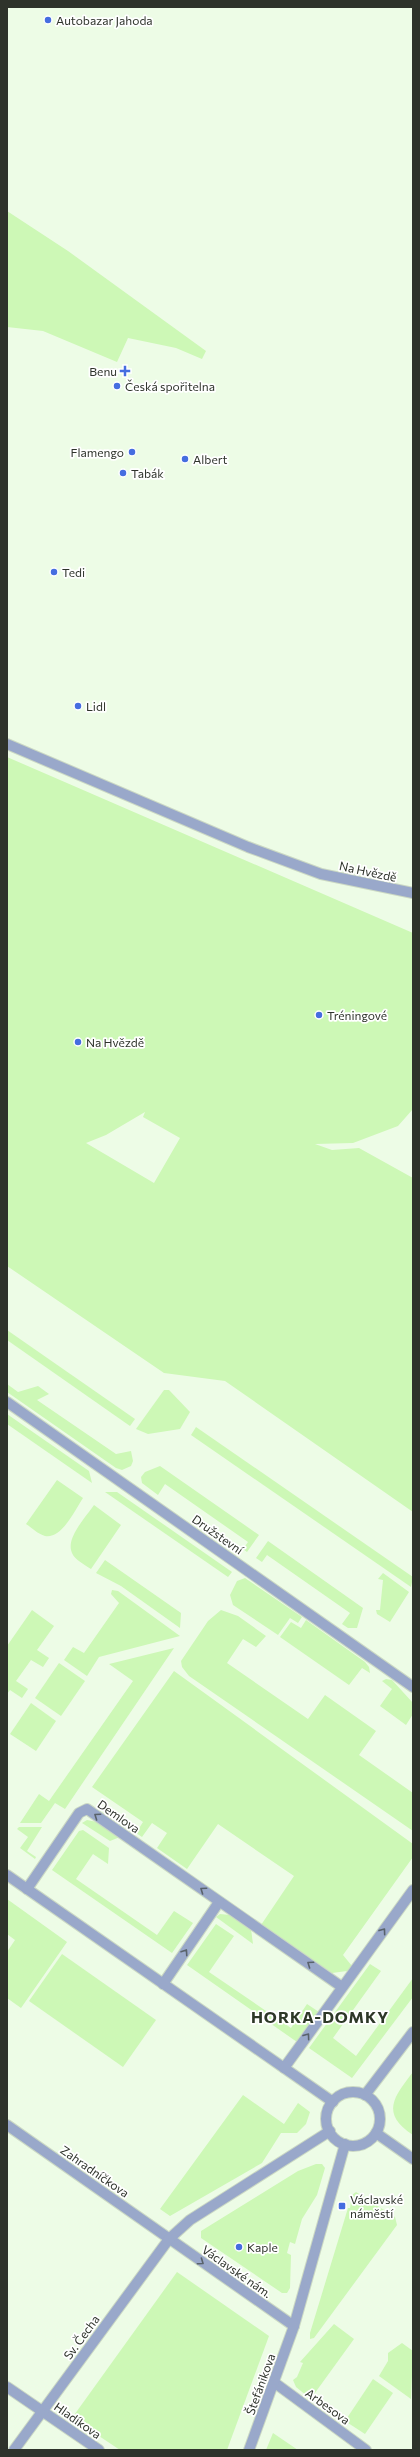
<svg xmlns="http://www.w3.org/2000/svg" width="420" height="2457" viewBox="0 0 420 2457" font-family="Commissioner,sans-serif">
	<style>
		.green { fill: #cdf8b6; fill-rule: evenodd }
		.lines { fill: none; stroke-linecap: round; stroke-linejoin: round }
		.minor-casing { stroke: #cbd8c4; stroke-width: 12 }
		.minor { stroke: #99a8ca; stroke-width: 10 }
		.oneway { stroke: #59626b }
		.poi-dot { fill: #456de0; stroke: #fff; stroke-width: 1.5 }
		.labels { text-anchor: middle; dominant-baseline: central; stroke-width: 3.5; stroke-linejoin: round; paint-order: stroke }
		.poi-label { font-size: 12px; fill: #2e332b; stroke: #fff; text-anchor: start }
		.street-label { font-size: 12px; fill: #2e332b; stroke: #fff }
		.district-label { font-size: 16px; font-weight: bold; letter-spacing: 1px; fill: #2d3827; stroke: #fff }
	</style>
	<rect width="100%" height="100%" fill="#edfce6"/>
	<!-- green -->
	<g class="green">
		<polygon points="7,211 68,251 206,351 202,359 176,348 128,338 117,362 43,331 7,327"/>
		<path d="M7 757 413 933V1109L398 1126 353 1143 315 1144 332 1150 359 1148 413 1178V1512L225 1381 164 1373 7 1266ZM145 1112 143 1117 180 1138 154 1183 86 1143 106 1135Z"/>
		<polygon points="7,1330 135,1419 130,1426 7,1340"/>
		<polygon points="7,1384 18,1392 38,1386 49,1394 37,1400 116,1454 131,1451 133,1461 131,1466 122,1470 116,1468 7,1392"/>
		<polygon points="164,1390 169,1390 190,1412 180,1429 148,1434 136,1429"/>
		<polygon points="7,1414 89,1471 92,1483 7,1424"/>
		<polygon points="196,1427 413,1577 411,1587 191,1435"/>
		<polygon points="160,1466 259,1535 247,1552 243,1549 248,1542 165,1484 158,1495 142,1483 141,1477 145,1472"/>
		<path d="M57 1480 83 1498C75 1510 62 1539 45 1536 38 1534 32 1528 26 1524Z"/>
		<polygon points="105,1492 117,1492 232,1572 228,1577"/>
		<path d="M94 1505 121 1525 91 1569C85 1565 74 1559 72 1553 65 1538 87 1516 94 1505Z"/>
		<polygon points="268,1541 363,1608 357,1628 348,1628 342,1624 350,1613 267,1555 262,1562 256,1558"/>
		<polygon points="105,1560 181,1613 180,1628 121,1586 96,1573"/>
		<polygon points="383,1573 409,1592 390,1622 377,1614 376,1610 380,1610 383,1580 378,1579"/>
		<polygon points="245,1578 302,1617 298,1623 290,1618 278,1635 233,1605 230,1595 237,1581"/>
		<polygon points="112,1590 118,1591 180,1636 99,1657 87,1676 64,1660 73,1647 84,1653 119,1603 111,1594"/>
		<polygon points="32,1610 54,1626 37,1650 49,1658 43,1667 31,1660 16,1681 28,1689 22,1698 10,1690 7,1694 7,1646"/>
		<polygon points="221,1610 238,1616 266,1636 256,1647 243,1639 227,1663 308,1719 325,1695 376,1731 359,1755 413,1793 413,1831 189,1676 182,1667 181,1661 208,1621"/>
		<polygon points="306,1620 365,1662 369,1667 370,1673 362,1668 349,1685 280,1637 291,1622 301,1628"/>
		<polygon points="174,1648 65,1809 55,1803 41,1823 20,1823 39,1794 49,1801 133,1681 109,1664"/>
		<polygon points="59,1663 85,1681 61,1716 35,1698"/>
		<polygon points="174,1671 413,1844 413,1857 343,1955 352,1966 347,1971 332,1973 261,1925 294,1876 218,1824 187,1869 157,1848 167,1833 152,1823 142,1837 136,1833 143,1822 92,1787"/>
		<polygon points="386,1679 392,1680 413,1703 413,1714 406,1725 380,1706 392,1689 382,1681"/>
		<polygon points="31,1703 56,1721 36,1751 10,1734"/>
		<polygon points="87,1820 97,1822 120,1837 110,1841 82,1823"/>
		<polygon points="19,1827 42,1827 27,1851 36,1857 35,1859 20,1848 28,1837 17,1829"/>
		<polygon points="83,1830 109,1848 108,1864 93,1854 76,1879 157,1935 174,1911 193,1923 172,1953 52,1870 79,1831"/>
		<polygon points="7,1899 67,1942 21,2008 7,1998 7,1952 15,1940 7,1934"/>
		<polygon points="220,1914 230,1915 251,1929 253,1944 216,1917"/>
		<polygon points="216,1924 234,1936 209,1972 291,2028 307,2004 319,2012 297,2042 187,1965"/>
		<polygon points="62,1954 156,2020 123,2067 29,2001"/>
		<polygon points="370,1964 381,1971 333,2038 356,2056 413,1978 413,1997 352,2078 309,2048"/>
		<path d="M413 2072V2135C380 2113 394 2097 413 2072Z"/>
		<polygon points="243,2095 284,2124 298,2103 310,2112 306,2124 297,2133 281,2133 262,2163 170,2216 160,2209"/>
		<polygon points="316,2164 322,2164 325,2168 317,2195 302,2219 295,2244 290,2242 287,2253 291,2255 290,2288 287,2293 282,2293 201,2238 201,2231 298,2171"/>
		<polygon points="356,2192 395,2217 397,2225 314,2338 310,2339 310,2333 348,2208 350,2208 352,2195"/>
		<polygon points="177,2272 269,2336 227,2450 120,2450 72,2418"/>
		<polygon points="334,2324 354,2339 312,2397 314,2399 312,2400 296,2387 293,2380 297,2377 303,2363 300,2362"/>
		<polygon points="402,2343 413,2351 411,2399 379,2376 388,2361 388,2353"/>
		<polygon points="373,2379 393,2393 365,2434 345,2421"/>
		<polygon points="273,2433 298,2450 266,2450"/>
	</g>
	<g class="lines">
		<defs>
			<g id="minor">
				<polyline points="7,744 248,847 321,874 413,893"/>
				<polyline points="7,1402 413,1687"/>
				<polyline points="7,1875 333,2102"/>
				<polyline points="27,1889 79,1813 87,1809 342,1987"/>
				<polyline points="163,1984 219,1902"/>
				<polyline points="284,2068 413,1890"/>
				<circle cx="353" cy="2119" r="27"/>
				<polyline points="365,2095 413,2032"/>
				<polyline points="7,2125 294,2326"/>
				<polyline points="376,2133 413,2159"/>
				<polyline points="275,2383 366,2450"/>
				<polyline points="7,2387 99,2450"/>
				<polyline points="14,2450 169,2239 190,2220 330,2131"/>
				<polyline points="249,2450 294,2326 345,2144"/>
			</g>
		</defs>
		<!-- minor casing -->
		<use href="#minor" class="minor-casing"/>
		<!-- minor -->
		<use href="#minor" class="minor"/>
	</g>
	<!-- one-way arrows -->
	<defs><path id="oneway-chevron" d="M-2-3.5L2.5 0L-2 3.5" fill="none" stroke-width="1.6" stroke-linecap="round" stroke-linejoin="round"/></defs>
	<g class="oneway">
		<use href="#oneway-chevron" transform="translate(97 1816) rotate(-145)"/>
		<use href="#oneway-chevron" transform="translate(203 1890) rotate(-145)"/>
		<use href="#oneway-chevron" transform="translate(383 1931) rotate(-54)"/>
		<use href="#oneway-chevron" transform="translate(185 1952) rotate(-56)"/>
		<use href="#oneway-chevron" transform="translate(310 1964) rotate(-145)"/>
		<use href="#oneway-chevron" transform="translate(307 2036) rotate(-54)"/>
		<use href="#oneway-chevron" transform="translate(201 2262) rotate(35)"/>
	</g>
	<!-- markers -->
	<g class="poi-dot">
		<circle cx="48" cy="20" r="4"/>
		<path d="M123 365h4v4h4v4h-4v4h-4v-4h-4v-4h4z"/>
		<circle cx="117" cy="386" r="4"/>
		<circle cx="132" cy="452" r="4"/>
		<circle cx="185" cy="459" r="4"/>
		<circle cx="123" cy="473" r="4"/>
		<circle cx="54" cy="572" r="4"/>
		<circle cx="78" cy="706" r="4"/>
		<circle cx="319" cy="1015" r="4"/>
		<circle cx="78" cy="1042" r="4"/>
		<rect x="338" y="2202" width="8" height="8" rx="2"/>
		<circle cx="239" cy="2247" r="4"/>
	</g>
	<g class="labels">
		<!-- poi labels -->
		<g class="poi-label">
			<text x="56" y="20">Autobazar Jahoda</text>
			<text x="117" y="371" text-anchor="end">Benu</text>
			<text x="125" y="386">Česká spořitelna</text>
			<text x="124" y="452" text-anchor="end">Flamengo</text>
			<text x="193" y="459">Albert</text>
			<text x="131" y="473">Tabák</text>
			<text x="62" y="572">Tedi</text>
			<text x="86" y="706">Lidl</text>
			<text x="327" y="1015">Tréningové</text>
			<text x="86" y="1042">Na Hvězdě</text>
			<text x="350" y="2199">Václavské<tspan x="350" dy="14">náměstí</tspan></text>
			<text x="247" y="2247">Kaple</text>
		</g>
		<!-- street labels -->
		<g class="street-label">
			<text transform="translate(368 871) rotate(12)">Na Hvězdě</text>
			<text transform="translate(218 1534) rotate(35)">Družstevní</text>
			<text transform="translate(119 1816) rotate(35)">Demlova</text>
			<text transform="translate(95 2171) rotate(35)">Zahradníčkova</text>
			<text transform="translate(237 2271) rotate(35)">Václavské nám.</text>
			<text transform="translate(81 2337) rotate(-54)">Sv. Čecha</text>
			<text transform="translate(260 2384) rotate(-70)">Štefánikova</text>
			<text transform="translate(328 2406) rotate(36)">Arbesova</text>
			<text transform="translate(78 2420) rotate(35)">Hladíkova</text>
		</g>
		<!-- district labels -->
		<g class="district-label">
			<text x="320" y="2016">HORKA-DOMKY</text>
		</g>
	</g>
	<!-- border -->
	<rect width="420" height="2457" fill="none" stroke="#2e332b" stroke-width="16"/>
</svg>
